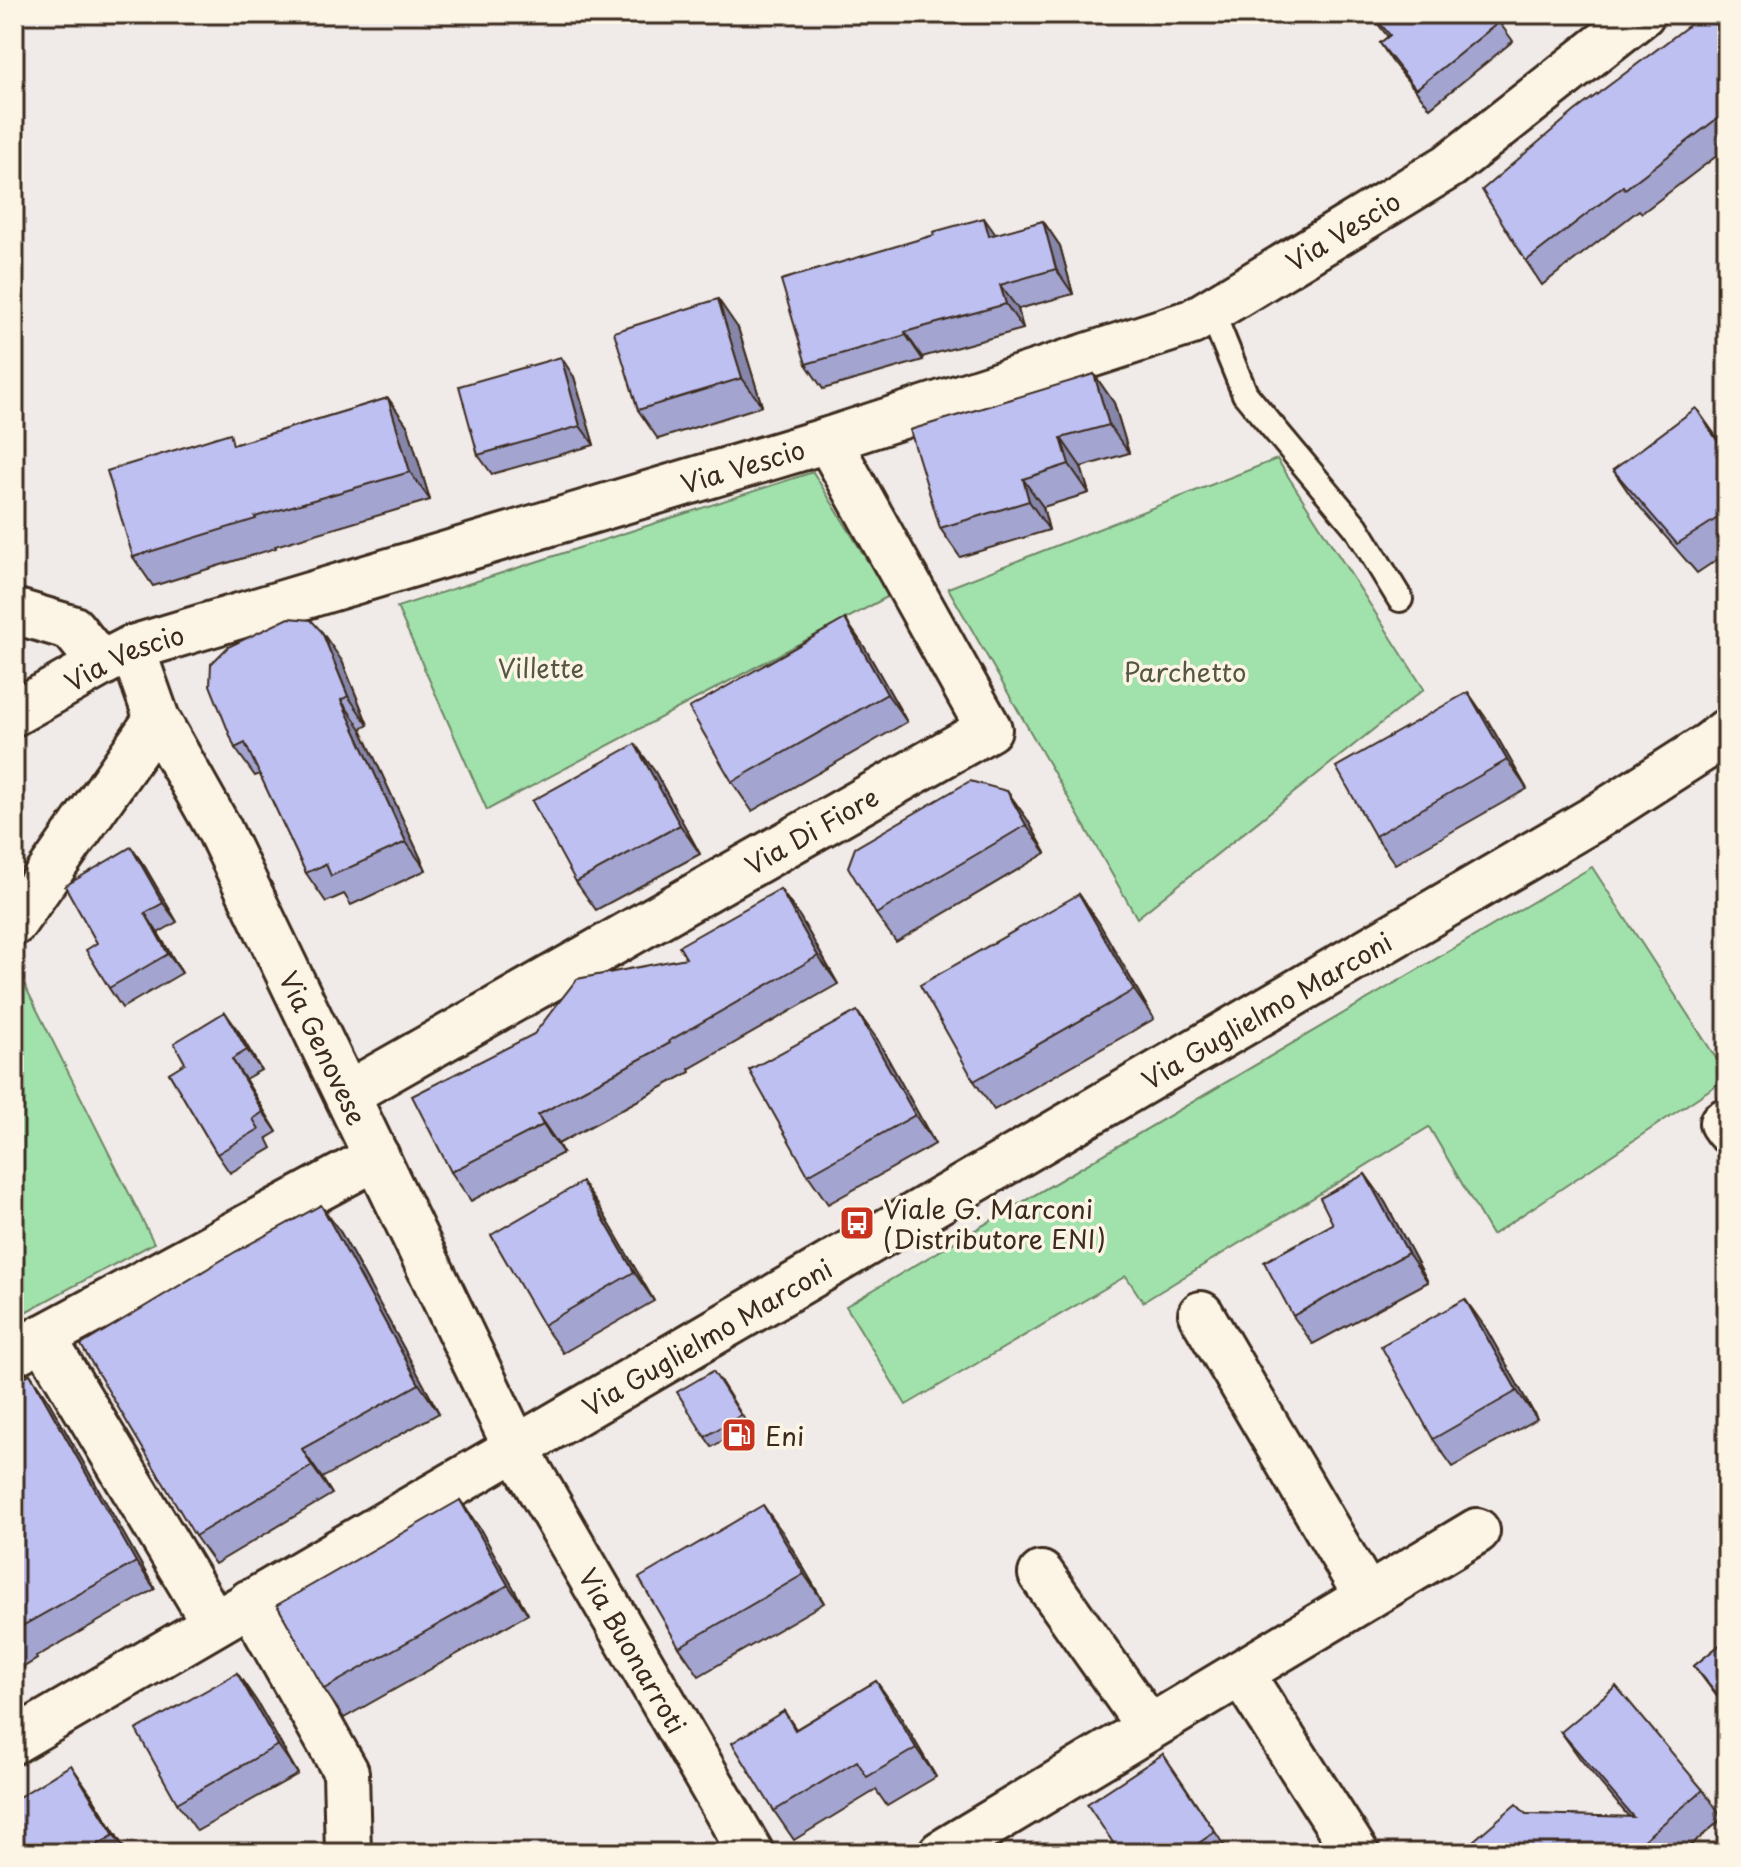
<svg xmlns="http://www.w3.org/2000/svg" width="1741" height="1867" viewBox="0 0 1741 1867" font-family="'Playpen Sans',sans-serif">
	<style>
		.green { fill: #a1e2ac; stroke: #6e8665; stroke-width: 2 }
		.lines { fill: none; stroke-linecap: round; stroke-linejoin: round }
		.service-casing { stroke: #3b2a1e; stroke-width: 30 }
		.minor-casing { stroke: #3b2a1e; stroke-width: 50 }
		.secondary-casing { stroke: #3b2a1e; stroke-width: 50 }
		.service { stroke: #fcf5e5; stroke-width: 24 }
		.minor { stroke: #fcf5e5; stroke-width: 44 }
		.secondary { stroke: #fcf5e5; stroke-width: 44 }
		.wall { fill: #a3a5d0; stroke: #3b2a1e; stroke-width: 2 }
		.shaded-wall { fill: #8586a9; stroke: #3b2a1e; stroke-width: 2 }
		.building { fill: #bec0f2; stroke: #3b2a1e; stroke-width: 2 }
		.labels { text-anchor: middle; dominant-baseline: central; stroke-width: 7; stroke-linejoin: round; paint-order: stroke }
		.street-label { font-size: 26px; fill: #3b2a1e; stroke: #fcf5e5 }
		.park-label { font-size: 26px; fill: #545842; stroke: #fcf5e5 }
		.poi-label { font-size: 26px; fill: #3b2a1e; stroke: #fcf5e5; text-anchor: start }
	</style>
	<rect width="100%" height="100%" fill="#f0eae8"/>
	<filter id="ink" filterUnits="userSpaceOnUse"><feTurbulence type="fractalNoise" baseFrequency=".0125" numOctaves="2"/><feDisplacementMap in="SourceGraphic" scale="16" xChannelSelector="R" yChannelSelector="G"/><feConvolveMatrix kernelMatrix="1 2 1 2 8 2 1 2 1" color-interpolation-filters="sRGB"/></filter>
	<g filter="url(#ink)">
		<!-- green -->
		<g class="green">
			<polygon points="1277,459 1424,689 1137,918 948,588"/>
			<polygon points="813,472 889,596 487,810 397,607"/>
			<polygon points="1592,867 1727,1075 1727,1078 1492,1235 1429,1127 1143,1302 1126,1276 906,1405 846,1306"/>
			<polygon points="18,972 154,1243 14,1318 14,978"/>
		</g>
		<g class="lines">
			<defs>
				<polyline id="service" points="1211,310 1245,394 1356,527 1400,599"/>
				<g id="minor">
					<polyline points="14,611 72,628 101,664"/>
					<path id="s1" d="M132 648 157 719 219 829 516 1448 751 1853"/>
					<path id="s2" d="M14 713 101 664 132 648 828 440 1192 322 1449 166 1642 14"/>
					<polyline points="14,923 157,719"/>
					<path id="s3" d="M347 1094 989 729 828 440"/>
					<polyline points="1727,1120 1722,1123 1727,1130"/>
					<polyline points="1201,1314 1367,1597"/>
					<polyline points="43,1337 214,1623"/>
					<polyline points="14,1353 377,1157"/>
					<polyline points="1041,1574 1149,1727"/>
					<polyline points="250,1602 346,1772 348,1853"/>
					<polyline points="1241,1673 1356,1853"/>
					<polyline points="941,1853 1477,1531"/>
				</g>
				<g id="secondary">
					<path id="s4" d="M14 1741 1595 818 1709 745 1727 731"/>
				</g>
			</defs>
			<!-- service casing -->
			<use href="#service" class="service-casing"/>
			<!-- minor casing -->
			<use href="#minor" class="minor-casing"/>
			<!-- secondary casing -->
			<use href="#secondary" class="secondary-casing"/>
			<!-- service -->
			<use href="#service" class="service"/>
			<!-- minor -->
			<use href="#minor" class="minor"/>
			<!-- secondary -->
			<use href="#secondary" class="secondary"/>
		</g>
		<!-- wall -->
		<g class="wall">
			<polygon points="1370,14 1493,14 1513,41 1430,108 1393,63 1380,43 1388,37"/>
			<polygon points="1727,14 1727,148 1642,213 1639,210 1542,285 1526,261"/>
			<polygon points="1043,221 1060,246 1073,294 1018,309 1023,329 922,357 923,360 823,389 806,364 996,235"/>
			<polygon points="738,328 762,406 658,439 638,410"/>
			<polygon points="1094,374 1114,403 1129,453 1081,467 1089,493 1043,507 1049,530 960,557 940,528"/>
			<polygon points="574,377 594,445 492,474 478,455"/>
			<polygon points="388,398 408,427 430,500 275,546 276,548 153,586 133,557 237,444"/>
			<polygon points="1716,436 1727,454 1727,553 1697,573 1633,499 1613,470"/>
			<polygon points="845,619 865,648 907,722 752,811 732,782"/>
			<polygon points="342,661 368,725 361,729 426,870 351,905 344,894 326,902 306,873 260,774 255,776 235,748"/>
			<polygon points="1488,721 1527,789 1395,864 1375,836"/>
			<polygon points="635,744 655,772 700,854 596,910 576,882"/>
			<polygon points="1007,791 1027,819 1046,853 896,942 876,914"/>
			<polygon points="131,847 145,867 177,922 158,933 182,973 122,1008 109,988 97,943"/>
			<polygon points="780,889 800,917 838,984 689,1069 690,1072 558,1144 563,1153 471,1201 451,1172 686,958"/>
			<polygon points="1079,894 1099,923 1154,1019 994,1110 974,1081"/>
			<polygon points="239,1032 261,1070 245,1079 277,1132 267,1138 272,1148 230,1173 217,1154 169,1073"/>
			<polygon points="877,1039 935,1144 828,1204 808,1175"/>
			<polygon points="1365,1174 1385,1202 1428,1282 1313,1344 1293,1316 1333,1224"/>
			<polygon points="582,1182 602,1211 654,1301 563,1353 543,1325"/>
			<polygon points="341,1233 439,1413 322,1478 332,1494 215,1564 195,1536"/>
			<polygon points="1485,1327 1537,1419 1453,1467 1433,1439"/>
			<polygon points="30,1374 49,1402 155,1589 36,1657 37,1659 14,1673 14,1383"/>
			<polygon points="720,1380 748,1425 712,1447 705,1437"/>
			<polygon points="460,1500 480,1529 528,1614 344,1718 324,1689"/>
			<polygon points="783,1533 824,1603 699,1676 679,1647"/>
			<polygon points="1727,1639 1727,1710 1694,1666"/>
			<polygon points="237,1673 257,1702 298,1774 197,1831 177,1803"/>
			<polygon points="876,1681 896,1709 936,1777 887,1806 876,1790 794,1840 774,1811 784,1711 796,1729"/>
			<polygon points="1561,1732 1703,1790 1723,1818 1682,1853 1470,1853 1466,1847 1526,1814 1629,1817 1581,1760"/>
			<polygon points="1163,1754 1183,1783 1229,1853 1120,1853"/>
			<polygon points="91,1794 127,1853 14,1853"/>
		</g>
		<!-- shaded-wall -->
		<g class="shaded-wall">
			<polygon points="984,218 1001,242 989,236"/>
			<polygon points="1043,221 1060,246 1073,294 1056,269"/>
			<polygon points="1000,285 1018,309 1023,329 1006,304"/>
			<polygon points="718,299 738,328 762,406 742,378"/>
			<polygon points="905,332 922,357 923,360 906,335"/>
			<polygon points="561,357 574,377 594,445 580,426"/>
			<polygon points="1094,374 1114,403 1129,453 1109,425"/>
			<polygon points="388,398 408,427 430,500 410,472"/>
			<polygon points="1696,408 1716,436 1727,454 1727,456"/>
			<polygon points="1061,438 1081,467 1089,493 1069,464"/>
			<polygon points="1023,479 1043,507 1049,530 1029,501"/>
			<polygon points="845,619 865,648 907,722 887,694"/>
			<polygon points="322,632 342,661 368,725 348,696"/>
			<polygon points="1468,692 1488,721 1527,789 1507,760"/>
			<polygon points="341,700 361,729 426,870 406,842"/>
			<polygon points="635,744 655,772 700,854 680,825"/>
			<polygon points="1007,791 1027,819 1046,853 1026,825"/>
			<polygon points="131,847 145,867 177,922 163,903"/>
			<polygon points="780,889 800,917 838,984 818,956"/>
			<polygon points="1079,894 1099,923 1154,1019 1134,990"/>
			<polygon points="145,913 158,933 182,973 168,954"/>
			<polygon points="857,1011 877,1039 935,1144 915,1115"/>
			<polygon points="225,1012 239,1032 261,1070 247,1050"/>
			<polygon points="232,1059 245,1079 277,1132 263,1112"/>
			<polygon points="538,1115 558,1144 563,1153 543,1125"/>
			<polygon points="1365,1174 1385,1202 1428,1282 1408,1253"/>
			<polygon points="582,1182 602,1211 654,1301 634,1272"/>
			<polygon points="321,1205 341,1233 439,1413 419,1384"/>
			<polygon points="1465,1299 1485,1327 1537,1419 1517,1391"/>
			<polygon points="30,1374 49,1402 155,1589 136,1562"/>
			<polygon points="302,1449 322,1478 332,1494 312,1466"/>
			<polygon points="460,1500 480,1529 528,1614 508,1585"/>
			<polygon points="763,1505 783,1533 824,1603 804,1574"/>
			<polygon points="237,1673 257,1702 298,1774 278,1745"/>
			<polygon points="876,1681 896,1709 936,1777 916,1748"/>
			<polygon points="71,1765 91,1794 127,1853 114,1835"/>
		</g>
		<!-- building -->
		<g class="building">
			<polygon points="1372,14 1493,14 1499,22 1416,89 1380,43 1390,35"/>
			<polygon points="1704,14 1727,14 1727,111 1625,189 1623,186 1526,261 1482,190 1575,111"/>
			<polygon points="984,218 989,236 1043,221 1056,269 1000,285 1006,304 905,332 906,335 806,364 781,280 934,235 933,232"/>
			<polygon points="718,299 742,378 638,410 614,332"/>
			<polygon points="561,357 580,426 478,455 459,386"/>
			<polygon points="1094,374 1109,425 1061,438 1069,464 1023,479 1029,501 940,528 910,430"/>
			<polygon points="388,398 410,472 255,517 256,519 133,557 107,471 230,433 233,445"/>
			<polygon points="1696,408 1727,456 1727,512 1677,544 1613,470"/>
			<polygon points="289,618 311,620 322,632 348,696 341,700 406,842 331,876 326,864 306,873 245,743 235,748 210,685 211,664 228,647"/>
			<polygon points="845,619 887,694 732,782 689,708"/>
			<polygon points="1468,692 1507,760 1375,836 1336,767"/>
			<polygon points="635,744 680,825 576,882 532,801"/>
			<polygon points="970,781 1007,791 1026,825 876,914 848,867 855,848"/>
			<polygon points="131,847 163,903 145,913 168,954 109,988 86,950 97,943 65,886"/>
			<polygon points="780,889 818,956 669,1041 670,1043 538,1115 543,1125 451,1172 412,1096 534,1034 577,979 686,958 679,946"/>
			<polygon points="1079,894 1134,990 974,1081 920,985"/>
			<polygon points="857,1011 915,1115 808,1175 749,1070"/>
			<polygon points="225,1012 247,1050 232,1059 263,1112 253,1119 259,1129 217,1154 169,1073 185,1063 174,1043"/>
			<polygon points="1365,1174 1408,1253 1293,1316 1264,1262 1333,1224 1320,1198"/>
			<polygon points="582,1182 634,1272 543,1325 491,1235"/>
			<polygon points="321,1205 419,1384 302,1449 312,1466 195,1536 81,1345 235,1252"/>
			<polygon points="1465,1299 1517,1391 1433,1439 1381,1346"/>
			<polygon points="713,1371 741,1415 705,1437 677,1392"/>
			<polygon points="30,1374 136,1562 17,1629 18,1631 14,1634 14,1383"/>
			<polygon points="460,1500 508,1585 324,1689 277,1605"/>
			<polygon points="763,1505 804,1574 679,1647 639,1578"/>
			<polygon points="1727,1639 1727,1706 1694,1666"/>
			<polygon points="237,1673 278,1745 177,1803 136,1730"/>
			<polygon points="876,1681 916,1748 867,1777 857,1761 774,1811 732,1743 784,1711 795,1730"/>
			<polygon points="1616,1686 1703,1790 1628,1853 1471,1853 1466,1847 1516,1804 1526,1814 1633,1817 1561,1732"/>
			<polygon points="1163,1754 1215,1832 1184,1853 1120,1853 1087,1804"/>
			<polygon points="71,1765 114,1835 84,1853 14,1853 14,1800"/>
		</g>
	</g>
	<!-- icons -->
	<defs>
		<symbol id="bus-square" viewBox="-11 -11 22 22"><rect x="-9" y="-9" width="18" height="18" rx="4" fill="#c8321e" stroke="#fcf5e5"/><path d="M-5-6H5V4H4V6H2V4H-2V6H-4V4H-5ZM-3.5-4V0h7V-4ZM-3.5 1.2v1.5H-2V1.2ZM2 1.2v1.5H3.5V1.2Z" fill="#fff"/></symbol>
		<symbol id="fuel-square" viewBox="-11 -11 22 22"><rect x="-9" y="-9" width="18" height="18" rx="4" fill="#c8321e" stroke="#fcf5e5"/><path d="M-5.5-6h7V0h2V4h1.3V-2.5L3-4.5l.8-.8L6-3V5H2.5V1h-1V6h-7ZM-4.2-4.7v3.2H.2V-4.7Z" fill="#fff"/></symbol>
	</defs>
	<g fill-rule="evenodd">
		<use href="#bus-square" x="837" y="1203" width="40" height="40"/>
		<use href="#fuel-square" x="719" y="1415" width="40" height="40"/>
	</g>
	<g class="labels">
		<!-- street labels -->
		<g class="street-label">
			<text stroke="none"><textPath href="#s2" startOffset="1420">Via Vescio</textPath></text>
			<text stroke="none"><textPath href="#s2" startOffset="772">Via Vescio</textPath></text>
			<text stroke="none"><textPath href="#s2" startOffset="124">Via Vescio</textPath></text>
			<text stroke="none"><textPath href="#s3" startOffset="534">Via Di Fiore</textPath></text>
			<text stroke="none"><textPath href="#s4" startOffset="1450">Via Guglielmo Marconi</textPath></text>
			<text stroke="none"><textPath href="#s1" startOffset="444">Via Genovese</textPath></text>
			<text stroke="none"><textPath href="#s4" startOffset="802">Via Guglielmo Marconi</textPath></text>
			<text stroke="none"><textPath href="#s1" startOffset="1122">Via Buonarroti</textPath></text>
		</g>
		<!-- park labels -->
		<g class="park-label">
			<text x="541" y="667">Villette</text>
			<text x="1185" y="671">Parchetto</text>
		</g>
		<!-- poi labels -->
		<g class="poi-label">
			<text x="883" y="1208">Viale G. Marconi<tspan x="883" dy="30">(Distributore ENI)</tspan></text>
			<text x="765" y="1435">Eni</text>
		</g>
	</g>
	<!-- margin -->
	<rect width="1741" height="1867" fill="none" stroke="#fcf5e5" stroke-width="48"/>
	<rect x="24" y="24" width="1693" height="1819" fill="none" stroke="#3b2a1e" stroke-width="3" filter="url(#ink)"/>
</svg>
